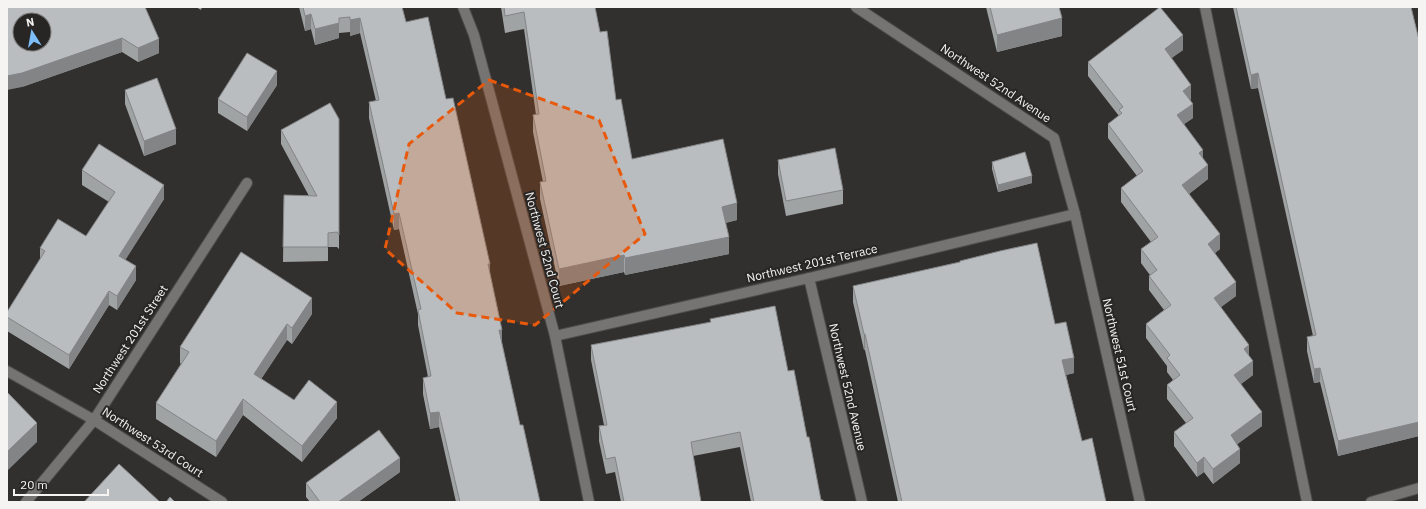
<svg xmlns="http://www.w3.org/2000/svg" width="1426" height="509" viewBox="0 0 1426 509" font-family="'IBM Plex Sans',sans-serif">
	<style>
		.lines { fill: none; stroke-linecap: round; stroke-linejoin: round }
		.minor-casing { stroke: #4d4b4a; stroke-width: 12 }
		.minor { stroke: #757473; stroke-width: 10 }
		.wall { fill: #a0a3a4 }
		.shaded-wall { fill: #828486 }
		.building { fill: #babdbf; stroke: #828486; fill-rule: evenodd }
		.marked { fill: #e8590c; fill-opacity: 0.2; stroke: #e8590c; stroke-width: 3; stroke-dasharray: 8 5; stroke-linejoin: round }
		.labels { text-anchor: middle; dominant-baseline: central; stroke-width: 4; stroke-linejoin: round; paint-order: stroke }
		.street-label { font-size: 12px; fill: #f5f4f3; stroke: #282625 }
	</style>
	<rect width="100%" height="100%" fill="#32302e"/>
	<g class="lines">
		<defs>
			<g id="minor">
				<polyline points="463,7 474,35 555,336 589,502"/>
				<polyline points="856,7 1054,138 1075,214 1140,502"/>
				<polyline points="1205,7 1307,502"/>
				<polyline points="809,278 862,502"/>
				<polyline points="555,336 809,278 1075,214"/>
				<polyline points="7,371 94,420 222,502"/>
				<polyline points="26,502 94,420 247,183"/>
				<polyline points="1371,502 1419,488"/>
			</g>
		</defs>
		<!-- minor casing -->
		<use href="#minor" class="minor-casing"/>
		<!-- minor -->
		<use href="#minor" class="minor"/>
	</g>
	<!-- wall -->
	<g class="wall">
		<polygon points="145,7 159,53 138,62 122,52 22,87"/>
		<polygon points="196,7 202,7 201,10"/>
		<polygon points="299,7 402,7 406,22 446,99 490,276 502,344 520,425 540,502 456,502 439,427 430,429 423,394 423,378 428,377 418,325 418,314 399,229 394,230 369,118 369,102 376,101 360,33 350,36 350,32 339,33 339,38 315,45 311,29 305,31"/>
		<polygon points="501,7 595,7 600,32 616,100 632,159 737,220 725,223 729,254 625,275 624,272 559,286 540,199 540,182 543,182 533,132 533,115 536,115 524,29 505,33"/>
		<polygon points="986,7 1059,7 1062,36 997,52"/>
		<polygon points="1233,7 1411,7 1419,40 1419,436 1338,456 1320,382 1314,383 1307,351 1307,337 1313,336 1258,88 1251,89"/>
		<polygon points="1183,50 1171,58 1191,99 1190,100 1193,118 1184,124 1203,158 1208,179 1189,194 1220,249 1215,253 1236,296 1221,307 1249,356 1253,375 1241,384 1262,426 1237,444 1240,463 1213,484 1204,472 1197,477 1174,446 1174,432 1186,423 1167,399 1167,385 1173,380 1167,372 1167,366 1146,338 1146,324 1164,310 1149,290 1149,276 1150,275 1141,263 1141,249 1151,242 1121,202 1121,188 1137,176 1108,138 1108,124 1119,116 1088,76 1088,62"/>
		<polygon points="277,85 247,131 218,113 218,99"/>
		<polygon points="125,90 176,144 144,156 125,104"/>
		<polygon points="339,119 339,249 337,247 328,247 328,261 283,262 284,195 309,196 281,144 281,130"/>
		<polygon points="778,160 843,190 843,204 786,216 778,174"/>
		<polygon points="992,162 1032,183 998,192 992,169"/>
		<polygon points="82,170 164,199 125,260 136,280 117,310 109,305 69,369 7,331 7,312 40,260 40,248 86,236 109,202 82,185"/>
		<polygon points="853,286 1055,324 1074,373 1066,375 1082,441 1106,502 898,502 865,350 864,350 853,302"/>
		<polygon points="312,314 292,344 287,340 261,379 294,400 337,418 302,462 243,415 216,457 156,419 156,403 181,364 180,363 180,347"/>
		<polygon points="710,319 788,371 807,437 821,500 823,502 751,502 740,447 693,456 701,502 621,502 615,472 606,474 599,441 599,426 604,425 591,360 591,345 710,323"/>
		<polygon points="400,472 358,502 310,502 306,497 306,483"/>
	</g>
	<!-- shaded-wall -->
	<g class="shaded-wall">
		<polygon points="311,14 311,29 305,31 305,16"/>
		<polygon points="360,18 360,33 350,36 350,20"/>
		<polygon points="1062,18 1062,36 997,52 997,35"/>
		<polygon points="339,23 339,38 315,45 315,29"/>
		<polygon points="1183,35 1183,50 1165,63 1165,49"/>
		<polygon points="122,38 122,52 22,87 7,90 7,76"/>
		<polygon points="159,39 159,53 138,62 138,48"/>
		<polygon points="277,71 277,85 247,131 247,117"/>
		<polygon points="1258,73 1258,88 1251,89 1251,75"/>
		<polygon points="1191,85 1191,99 1183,105 1183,91"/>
		<polygon points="1193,104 1193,118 1177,129 1177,115"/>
		<polygon points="176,129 176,144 144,156 144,141"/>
		<polygon points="1203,150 1203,164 1199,153"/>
		<polygon points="1208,165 1208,179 1182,199 1182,185"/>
		<polygon points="1032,176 1032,183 998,192 998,185"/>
		<polygon points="164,185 164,199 119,270 119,256"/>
		<polygon points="737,203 737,220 722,224 722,207"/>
		<polygon points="399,213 399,229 394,230 394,214"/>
		<polygon points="1220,234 1220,249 1208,258 1208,244"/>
		<polygon points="729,237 729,254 625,275 625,258"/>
		<polygon points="624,255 624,272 559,286 559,269"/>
		<polygon points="488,264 490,264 490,279"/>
		<polygon points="136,266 136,280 117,310 117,296"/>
		<polygon points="1236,282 1236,296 1214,312 1214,298"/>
		<polygon points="109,291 109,305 69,369 69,355"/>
		<polygon points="312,298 312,314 292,344 292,328"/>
		<polygon points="287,324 287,340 254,390 254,374"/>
		<polygon points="499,330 502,330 502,345"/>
		<rect x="864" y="334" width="1" height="16"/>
		<polygon points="1249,345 1249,360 1244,349"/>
		<polygon points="1074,358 1074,373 1062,376 1062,360"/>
		<polygon points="1253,361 1253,375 1234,389 1234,375"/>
		<polygon points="1320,368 1320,382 1314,383 1314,369"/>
		<polygon points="243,399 243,415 216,457 216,441"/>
		<polygon points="337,402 337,418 302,462 302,446"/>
		<polygon points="439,412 439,427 430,429 430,413"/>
		<polygon points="1262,412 1262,426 1231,449 1231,435"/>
		<polygon points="1419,422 1419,436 1338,456 1338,441"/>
		<polygon points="37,423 37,442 7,471 7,452"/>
		<polygon points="1240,449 1240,463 1213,484 1213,469"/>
		<polygon points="1204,457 1204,472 1197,477 1197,463"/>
		<polygon points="400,458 400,472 358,502 338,502"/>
	</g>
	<!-- building -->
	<g class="building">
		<path d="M7 7H145L159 39 138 48 122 38 22 73 7 76ZM20 20H44V44H20Z"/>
		<polygon points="303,7 402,7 406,22 428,17 446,99 453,98 490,264 488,264 502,330 499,330 520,425 523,425 540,502 460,502 439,412 430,413 423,378 431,376 418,310 421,309 399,213 394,214 369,102 379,100 360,18 350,20 350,17 339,18 339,23 315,29 311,14 305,16"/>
		<polygon points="504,7 595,7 600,32 607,31 616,100 621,99 632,159 723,139 737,203 722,207 729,237 625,258 624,255 559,269 540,182 546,181 533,115 539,114 524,12 505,16"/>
		<polygon points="990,7 1059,7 1062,18 997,35"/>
		<polygon points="1160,7 1183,35 1165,49 1191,85 1183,91 1193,104 1177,115 1203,150 1199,153 1208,165 1182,185 1220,234 1208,244 1236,282 1214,298 1249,345 1244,349 1253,361 1234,375 1262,412 1231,435 1240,449 1213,469 1204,457 1197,463 1174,432 1193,418 1167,385 1180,375 1167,358 1170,355 1146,324 1171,305 1149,276 1157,270 1141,249 1158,237 1121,188 1143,171 1108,124 1122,113 1119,110 1123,107 1088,62"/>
		<polygon points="1236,7 1411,7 1419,40 1419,422 1338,441 1320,368 1314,369 1307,337 1316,335 1258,73 1251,75"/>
		<polygon points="247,53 277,71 247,117 218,99"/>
		<polygon points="157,78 176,129 144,141 125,90"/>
		<polygon points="330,103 339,119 339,235 337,232 328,233 328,247 283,247 284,195 317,196 281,130"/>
		<polygon points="99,144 164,185 119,256 136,266 117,296 109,291 69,355 7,317 7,312 45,251 40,248 58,219 86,236 115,192 82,170"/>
		<polygon points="835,148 843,190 786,201 778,160"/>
		<polygon points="1025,152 1032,176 998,185 992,162"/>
		<polygon points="1037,243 1055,324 1066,322 1074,358 1062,360 1082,441 1092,438 1106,502 902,502 865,334 864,334 853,286 960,262 960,261 1000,251"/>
		<polygon points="241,252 312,298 292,328 287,324 254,374 294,400 309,380 337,402 302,446 243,399 216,441 156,403 189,352 180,347"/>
		<polygon points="775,306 788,371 794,370 807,437 809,437 821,500 823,500 823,502 754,502 740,432 691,442 701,502 624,502 615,457 606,459 599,426 607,425 591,345 711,322 710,319"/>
		<polygon points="7,392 37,423 7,452"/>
		<polygon points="379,430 400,458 338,502 320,502 306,483"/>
		<polygon points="119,464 160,502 84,502"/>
		<polygon points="170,497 175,502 166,502"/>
	</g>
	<!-- marked area -->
	<path class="marked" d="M489 80 599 120 645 234 535 325 457 313 385 249 409 144Z"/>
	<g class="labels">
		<!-- street labels -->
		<g class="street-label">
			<text transform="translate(996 83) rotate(34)">Northwest 52nd Avenue</text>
			<text transform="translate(545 250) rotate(75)">Northwest 52nd Court</text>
			<text transform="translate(812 263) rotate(-13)">Northwest 201st Terrace</text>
			<text transform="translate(130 339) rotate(-57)">Northwest 201st Street</text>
			<text transform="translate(1120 355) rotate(77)">Northwest 51st Court</text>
			<text transform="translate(848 387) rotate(77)">Northwest 52nd Avenue</text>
			<text transform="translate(153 442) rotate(33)">Northwest 53rd Court</text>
		</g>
	</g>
	<!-- border -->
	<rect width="1426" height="509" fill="none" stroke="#f5f4f3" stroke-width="16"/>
	<!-- north arrow -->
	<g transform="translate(32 32) rotate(349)"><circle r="19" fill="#282625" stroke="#7a7877"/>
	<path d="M0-3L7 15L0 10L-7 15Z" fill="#7dbef9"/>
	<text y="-6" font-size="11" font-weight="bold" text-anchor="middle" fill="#f5f4f3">N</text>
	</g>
	<!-- scale -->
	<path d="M14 489v6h94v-6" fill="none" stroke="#f5f4f3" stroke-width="2"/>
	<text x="20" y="489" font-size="12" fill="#f5f4f3" stroke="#282625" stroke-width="3" paint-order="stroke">20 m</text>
</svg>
